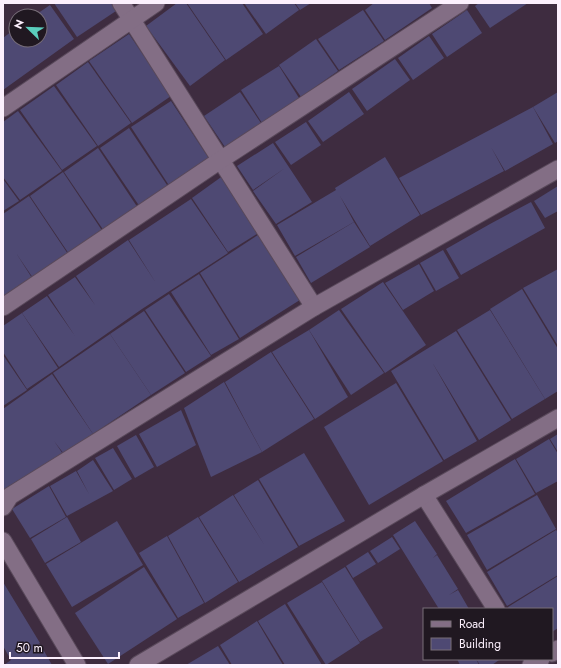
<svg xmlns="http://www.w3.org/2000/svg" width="561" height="668" viewBox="0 0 561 668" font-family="Jost,sans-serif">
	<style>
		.building { fill: #4e4973 }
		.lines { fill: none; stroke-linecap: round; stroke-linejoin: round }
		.minor-casing { stroke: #59495a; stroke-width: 19 }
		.minor { stroke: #836e85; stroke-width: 17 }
	</style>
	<rect width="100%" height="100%" fill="#3e2c40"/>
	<!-- building -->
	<g class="building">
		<polygon points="54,3 111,3 116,11 77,37"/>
		<polygon points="177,3 186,3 225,60 190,86 146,26"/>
		<polygon points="187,3 242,3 263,34 226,60"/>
		<polygon points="244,3 294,3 299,10 266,34"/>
		<polygon points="295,3 311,3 300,10"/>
		<polygon points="374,3 429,3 432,8 385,40 365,10"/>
		<polygon points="479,3 528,3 490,28 475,6"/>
		<polygon points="50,5 74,39 3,90 3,38 16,28 16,40 40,40 40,16 34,16"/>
		<polygon points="363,10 384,41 339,70 318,39"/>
		<polygon points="467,10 482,33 447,57 432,34"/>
		<polygon points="129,34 171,96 132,123 89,61"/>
		<polygon points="429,36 444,58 413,80 398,58"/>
		<polygon points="316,39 338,71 301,97 279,65"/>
		<polygon points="395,59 410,80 367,111 352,89"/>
		<polygon points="88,62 131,123 98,146 56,85"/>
		<polygon points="279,66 299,98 262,123 241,90"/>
		<polygon points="54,86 97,146 62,170 20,110"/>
		<polygon points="240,92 261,123 225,147 204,116"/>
		<polygon points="349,92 364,114 323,142 308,121"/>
		<polygon points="558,92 558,141 555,143 533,107"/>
		<polygon points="171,101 210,160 170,187 131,127"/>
		<polygon points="533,107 553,144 505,171 491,147 504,171 421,215 399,178"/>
		<polygon points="18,111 62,171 20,200 3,177 3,122"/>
		<polygon points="306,122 321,145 291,165 275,142"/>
		<polygon points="129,128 169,188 140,207 100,148"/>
		<polygon points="273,143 312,202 276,224 253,191 285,168 253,190 237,166"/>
		<polygon points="98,148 138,208 104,231 64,172"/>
		<polygon points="385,157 420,215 370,246 340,196 354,222 295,256 277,225 336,190 335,188"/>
		<polygon points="63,172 103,232 69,254 30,196"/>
		<polygon points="224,175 260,232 228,252 192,198"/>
		<polygon points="3,179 19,201 3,211"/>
		<polygon points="558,186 558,211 545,218 534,201"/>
		<polygon points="29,196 68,254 33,278 16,253 32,278 3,297 3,214"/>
		<polygon points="191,199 228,253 142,309 59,367 22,313 47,296 75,336 48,295 75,277 95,305 76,276 128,240 156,283 129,240"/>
		<polygon points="531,202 545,228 461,275 446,249 490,224 499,239 490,224"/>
		<polygon points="354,222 370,247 311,283 296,257"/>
		<polygon points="261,233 303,298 240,338 200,273"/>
		<polygon points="443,250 459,278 436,291 420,263"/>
		<polygon points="419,264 434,291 403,310 385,283"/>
		<polygon points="558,269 558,346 523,288"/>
		<polygon points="199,274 239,339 211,355 171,292"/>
		<polygon points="383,282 426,345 385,373 341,309"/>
		<polygon points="522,289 558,349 558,391 545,399 490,309"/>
		<polygon points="169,294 211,356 186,372 145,310"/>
		<polygon points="339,310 384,373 351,395 309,330"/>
		<polygon points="490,310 545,399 512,419 457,330"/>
		<polygon points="144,311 185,373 151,395 110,334"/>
		<polygon points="22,313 58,368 27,389 3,352 3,326"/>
		<polygon points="309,330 348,397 315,419 272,352"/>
		<polygon points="456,331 511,420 479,440 432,362 477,441 444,460 391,371"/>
		<polygon points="110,334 151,395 93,434 53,373"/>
		<polygon points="271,352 314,419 262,452 225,382"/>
		<polygon points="3,355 27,390 3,406"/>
		<polygon points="52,374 93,434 64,454 54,441 63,454 3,496 3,409"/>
		<polygon points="224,382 262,452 211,477 184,408"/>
		<polygon points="396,383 443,461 369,505 324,427"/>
		<polygon points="181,410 196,445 157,467 139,434"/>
		<polygon points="558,434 558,452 550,439"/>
		<polygon points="136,435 154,467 135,478 117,446"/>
		<polygon points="549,439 558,454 558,481 536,493 516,459"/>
		<polygon points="113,448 132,479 114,490 95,458"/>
		<polygon points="304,453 345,521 299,546 259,479"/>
		<polygon points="515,459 535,494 466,533 446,501"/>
		<polygon points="93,460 113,491 67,516 50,486 76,471 89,494 77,471"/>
		<polygon points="258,480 298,547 239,582 199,517 233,495 265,546 234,495"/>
		<polygon points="49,486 66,517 30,538 12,509"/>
		<polygon points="537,495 556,529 487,570 467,535"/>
		<polygon points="67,517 81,542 45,563 31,539"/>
		<polygon points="198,517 238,582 205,603 168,536"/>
		<polygon points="117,521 143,565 72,607 46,564"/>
		<polygon points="415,521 437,554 433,558 437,555 458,589 449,595 458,590 469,609 439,609 393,535"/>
		<polygon points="556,530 558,532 558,575 507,606 487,572"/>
		<polygon points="167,536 204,603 178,618 139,553"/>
		<polygon points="392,537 400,549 378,563 370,551"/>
		<polygon points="368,552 376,564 353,578 346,566"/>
		<polygon points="144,567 177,619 108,664 75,613"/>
		<polygon points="345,567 383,628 360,642 322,581"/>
		<polygon points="558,576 558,628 552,632 552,609 509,609 508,607"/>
		<polygon points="3,582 40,643 35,646 40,644 52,665 4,665 11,660 3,646"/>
		<polygon points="322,582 360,643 326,665 287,603"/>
		<polygon points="285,604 322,665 285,665 258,621"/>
		<polygon points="257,621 283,665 232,665 220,645"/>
		<polygon points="218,646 230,665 186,665"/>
		<polygon points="457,659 476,659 479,665 460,665"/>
		<polygon points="476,659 499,659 499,660 492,665 480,665"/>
	</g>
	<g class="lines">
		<defs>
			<g id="minor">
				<polyline points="121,3 314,307"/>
				<polyline points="3,108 156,3"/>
				<polyline points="3,307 222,159 460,3"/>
				<polyline points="424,495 496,609"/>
				<polyline points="3,507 10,496 314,307 558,169"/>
				<polyline points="3,541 77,665"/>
				<polyline points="552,653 558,649"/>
				<polyline points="138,665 424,495 558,418"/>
				<polyline points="531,665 541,659"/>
			</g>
		</defs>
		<!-- minor casing -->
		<use href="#minor" class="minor-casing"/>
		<!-- minor -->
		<use href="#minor" class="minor"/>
	</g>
	<!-- border -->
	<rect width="561" height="668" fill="none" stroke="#fcf0fd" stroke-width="8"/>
	<!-- legend -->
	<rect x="423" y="608" width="130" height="52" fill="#201821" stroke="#786e79"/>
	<rect x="431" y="621" width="20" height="6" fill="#836e85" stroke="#786e79"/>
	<text x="459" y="628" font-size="12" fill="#fcf0fd">Road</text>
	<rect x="431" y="638" width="20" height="12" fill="#4e4973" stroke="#786e79"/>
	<text x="459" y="648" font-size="12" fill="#fcf0fd">Building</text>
	<!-- north arrow -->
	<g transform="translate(28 28) rotate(293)"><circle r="19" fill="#201821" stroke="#786e79"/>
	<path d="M0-3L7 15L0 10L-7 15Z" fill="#5acebd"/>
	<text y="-6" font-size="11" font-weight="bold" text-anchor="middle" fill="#fcf0fd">N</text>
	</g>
	<!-- scale -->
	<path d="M10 652v6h109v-6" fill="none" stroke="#fcf0fd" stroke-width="2"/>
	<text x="16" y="652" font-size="12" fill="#fcf0fd" stroke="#201821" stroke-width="3" paint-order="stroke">50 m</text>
</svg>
